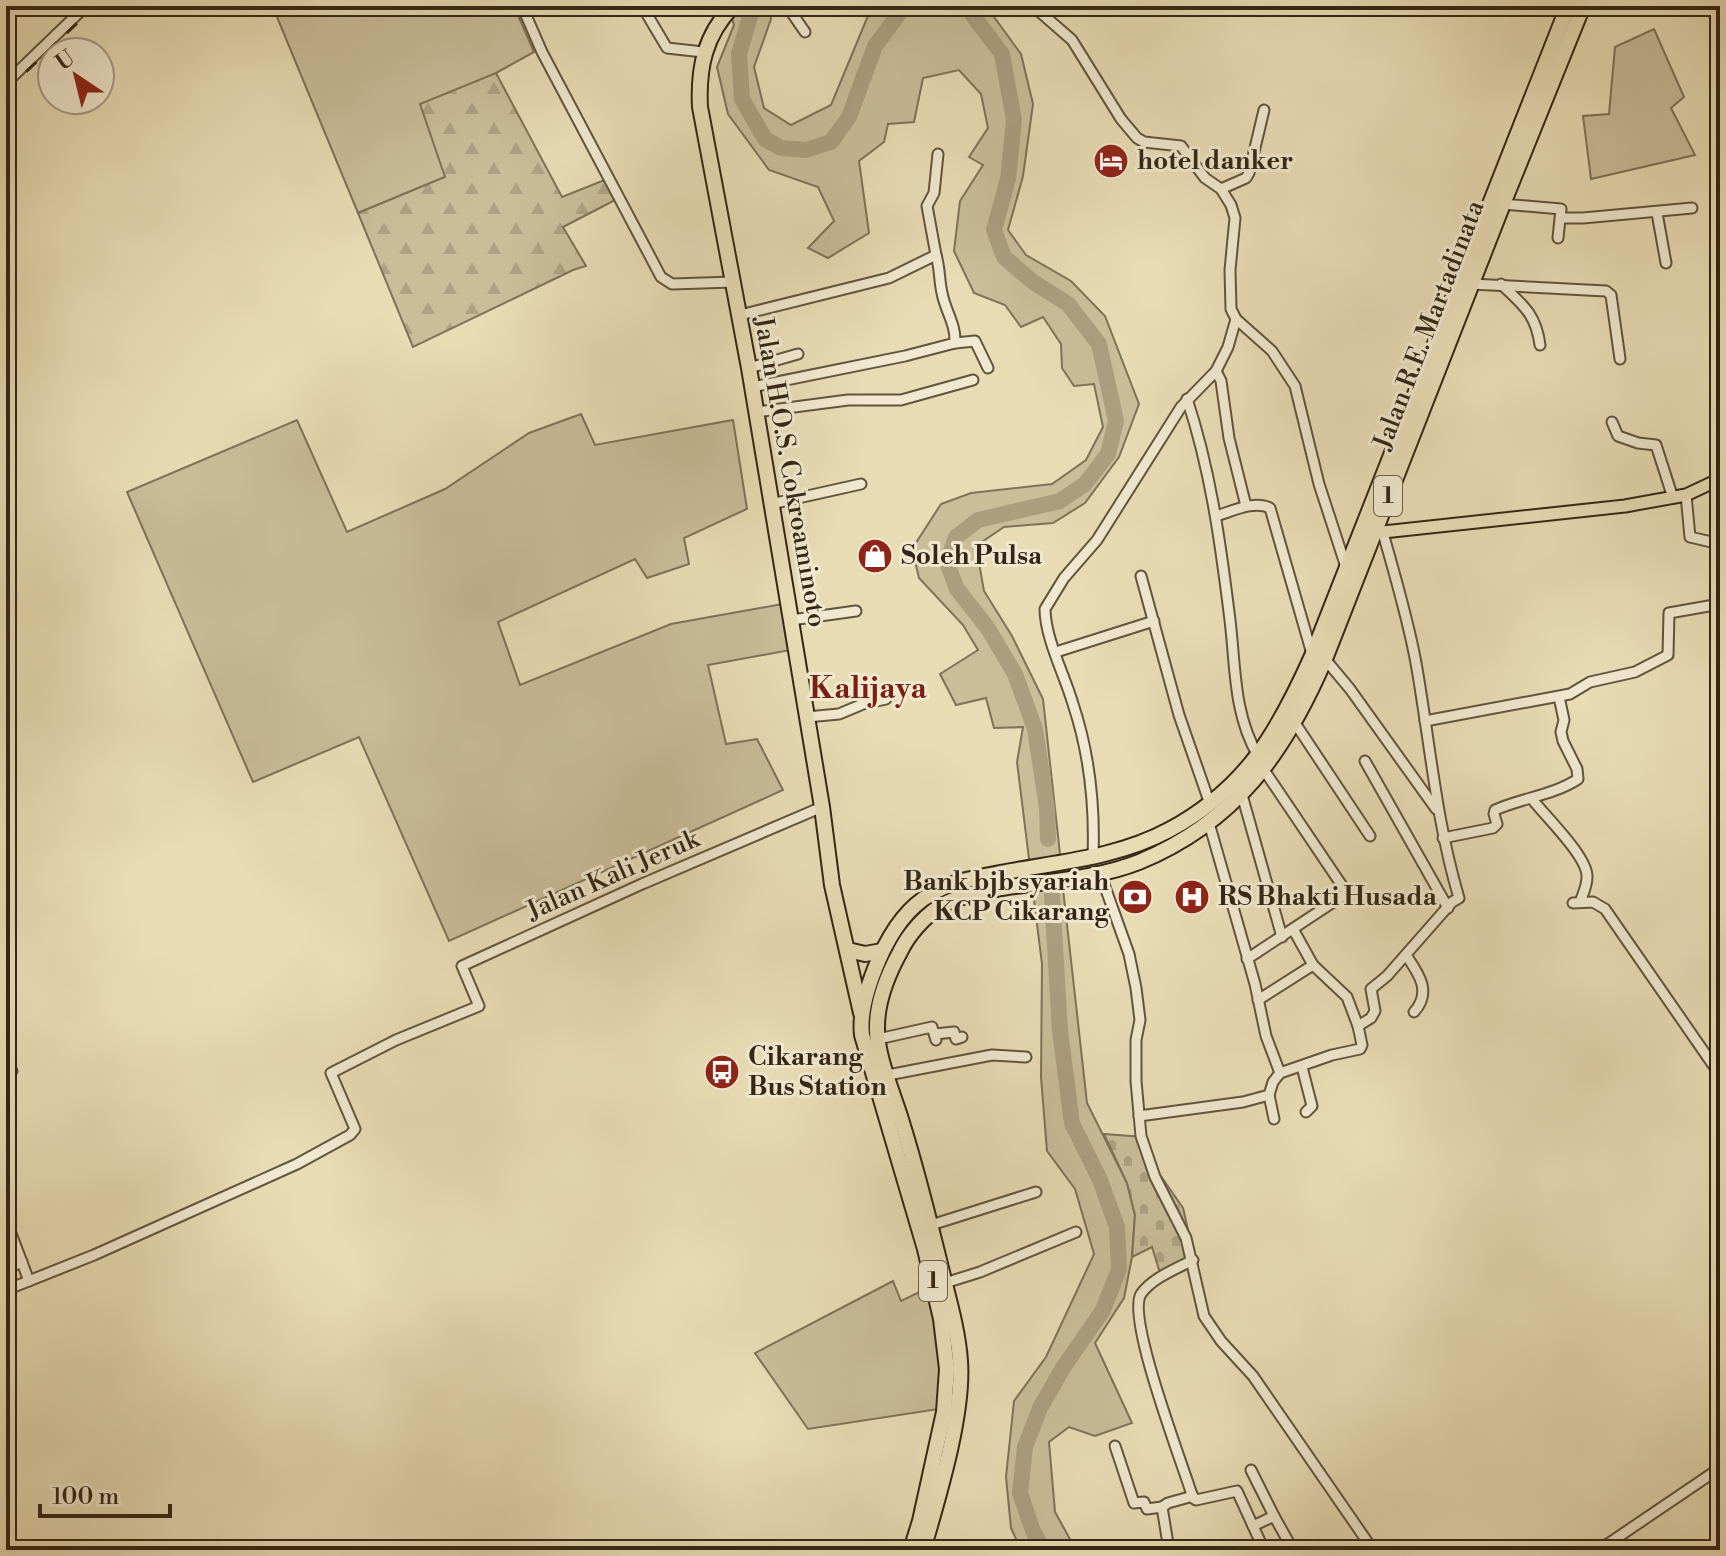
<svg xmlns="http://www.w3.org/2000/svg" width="1726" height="1556" viewBox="0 0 1726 1556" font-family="'Libre Bodoni',serif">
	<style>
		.green { fill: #c9bd9a; stroke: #7e7258; stroke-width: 2 }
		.forest { fill: url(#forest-firs); stroke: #7e7258; stroke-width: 2 }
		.cemetery { fill: url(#cemetery-stones); stroke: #7e7258; stroke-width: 2 }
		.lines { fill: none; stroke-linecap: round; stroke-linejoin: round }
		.river { stroke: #ab9e7f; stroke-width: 16 }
		.minor-casing { stroke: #61543d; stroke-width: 13 }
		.major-casing { stroke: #342615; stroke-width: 15 }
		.highway-casing { stroke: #342615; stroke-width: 18 }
		.minor { stroke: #f0e8cf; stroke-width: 9 }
		.major { stroke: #e8dcb5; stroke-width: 11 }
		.highway { stroke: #e8dcb5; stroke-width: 14 }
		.rail { stroke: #342615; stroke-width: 3; stroke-dasharray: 14 14; stroke-linecap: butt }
		.labels { text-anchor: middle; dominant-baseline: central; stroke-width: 6; stroke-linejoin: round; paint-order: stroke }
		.shield { fill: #f0e8cf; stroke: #6c604d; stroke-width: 2 }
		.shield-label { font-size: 24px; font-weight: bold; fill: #342615 }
		.poi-label { font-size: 26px; font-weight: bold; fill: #342615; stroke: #f0e8cf; text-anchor: start }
		.street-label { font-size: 26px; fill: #342615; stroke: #f0e8cf }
		.quarter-label { font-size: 30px; font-weight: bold; fill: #7a1f14; stroke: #f0e8cf }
	</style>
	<defs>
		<pattern id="forest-firs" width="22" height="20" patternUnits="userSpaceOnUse" patternTransform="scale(2)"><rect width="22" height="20" fill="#c9bd9a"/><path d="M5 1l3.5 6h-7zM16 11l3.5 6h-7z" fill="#ada284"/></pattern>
		<pattern id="cemetery-stones" width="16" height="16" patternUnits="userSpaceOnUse" patternTransform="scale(2)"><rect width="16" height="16" fill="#c9bd9a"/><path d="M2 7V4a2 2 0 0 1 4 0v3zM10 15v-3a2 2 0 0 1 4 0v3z" fill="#ada284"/></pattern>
	</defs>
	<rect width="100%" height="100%" fill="#e8dcb5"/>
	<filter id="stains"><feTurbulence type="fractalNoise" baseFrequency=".0025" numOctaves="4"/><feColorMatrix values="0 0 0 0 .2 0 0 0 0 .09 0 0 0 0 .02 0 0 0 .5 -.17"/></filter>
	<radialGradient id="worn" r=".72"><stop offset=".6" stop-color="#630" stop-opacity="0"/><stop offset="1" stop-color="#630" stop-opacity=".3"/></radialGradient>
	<!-- green -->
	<g class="green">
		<polygon points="269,6 514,6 534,52 496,73 445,177 358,213 275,12"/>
		<polygon points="733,6 769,6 771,19 754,67 764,108 791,125 831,105 872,6 986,6 1021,54 1033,104 1023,176 1008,230 1026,255 1071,281 1105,316 1139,404 1119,457 1085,503 1053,523 1004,527 976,546 984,591 1012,636 1043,699 1061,863 1171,829 1258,755 1441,360 1242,795 1157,853 1062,880 1087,1103 1127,1183 1135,1215 1132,1257 1124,1298 1095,1343 1132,1423 1095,1436 1069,1427 1049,1442 1055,1512 1076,1550 1021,1550 1011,1528 1006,1477 1014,1401 1046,1357 1094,1254 1075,1189 1047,1151 1041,1077 1042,964 1032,884 1062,880 1061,864 1030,867 1017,762 1023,727 994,728 986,698 956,705 940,674 978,650 963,625 919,578 912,549 941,504 971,493 1052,484 1086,460 1103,427 1094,384 1074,386 1062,368 1061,344 1043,317 1021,327 1005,305 974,293 954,251 960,201 983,165 969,157 988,128 981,94 959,70 923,78 914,122 888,124 884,142 859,161 869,233 828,258 808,248 834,221 818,187 769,170 728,114 717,67 734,25 729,10"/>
		<polygon points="1654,29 1684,97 1671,108 1695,155 1591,179 1583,116 1609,114 1615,47"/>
		<polygon points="581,414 595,445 733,420 747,509 684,538 689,564 647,578 635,559 498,622 520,685 671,624 788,603 796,649 708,665 726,744 757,739 783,790 449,941 359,737 253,782 127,492 297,420 347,532 445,489 529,433"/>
		<polygon points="893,1281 901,1301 928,1288 940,1350 939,1409 808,1429 755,1353"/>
	</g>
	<!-- forest -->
	<polygon class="forest" points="496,73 562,197 607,179 619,198 563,227 586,266 573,270 413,347 358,213 445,177 420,104"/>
	<!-- cemetery -->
	<polygon class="cemetery" points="1104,1134 1144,1137 1158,1172 1183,1208 1194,1256 1160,1273 1152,1247 1132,1257 1135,1215 1127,1183"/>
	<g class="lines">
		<!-- river -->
		<g class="river">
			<polyline points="753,6 739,54 742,99 765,139 781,148 806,150 831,142 849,117 875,46 904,7 908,6"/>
			<polyline points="957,6 968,9 1002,54 1014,120 1008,179 994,230 1004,257 1033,282 1068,304 1099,344 1116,421 1108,454 1085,484 1060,501 978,520 956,537 947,563 957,589 987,627 1015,674 1035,729 1047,808 1048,839"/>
			<polyline points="1043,1550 1033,1531 1020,1493 1025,1447 1040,1408 1063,1368 1103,1310 1119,1269 1117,1227 1100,1180 1072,1123 1060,1031 1052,895"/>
		</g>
		<defs>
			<g id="minor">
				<polyline points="522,6 542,52 661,277 672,284 733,282"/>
				<polyline points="642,6 667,48 703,52"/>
				<polyline points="787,6 805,32"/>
				<polyline points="1033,6 1072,40 1121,119 1137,138 1144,142 1181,146 1205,178 1221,189 1231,205 1235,218 1230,270 1231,309 1236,319 1272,351 1295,386 1319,484 1346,567"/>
				<polyline points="6,7 10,6"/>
				<polyline points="6,19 19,6"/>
				<polyline points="6,83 86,6"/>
				<polyline points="1221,189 1246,178 1249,173 1264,110"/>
				<polyline points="1503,204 1561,209 1558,238"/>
				<polyline points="1657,213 1666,263"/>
				<polyline points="1561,218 1583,218 1692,208"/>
				<polyline points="1471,284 1606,291 1611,295 1620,359"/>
				<path d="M1501 284C1523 305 1536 314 1540 345"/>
				<polyline points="740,315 889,278 936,255 927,206 934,193 938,154"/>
				<polyline points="955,343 975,341 988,368"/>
				<polyline points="749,368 798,354"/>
				<polyline points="1216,371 1221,381 1229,438 1246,506"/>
				<path d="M752 387 905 356 955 343C956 324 945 310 942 293 939 280 940 268 936 255"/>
				<path d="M1187 399C1210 468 1220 540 1229 612 1236 662 1232 711 1258 756"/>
				<polyline points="756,412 848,400 901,400 973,380"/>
				<polyline points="1612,422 1618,436 1638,443 1656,445 1673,498"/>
				<polyline points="1686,495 1690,537 1720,544"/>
				<polyline points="771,504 861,484"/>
				<path d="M1216 516C1233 511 1254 500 1270 508L1312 654"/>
				<polyline points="1141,576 1179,715 1210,804"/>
				<polyline points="791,620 856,611"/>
				<polyline points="1056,652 1154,621"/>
				<polyline points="1325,659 1350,689 1436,809"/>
				<polyline points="807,717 839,714 863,704 886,699"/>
				<polyline points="1425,721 1570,694 1590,682 1635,672 1668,655 1669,613 1720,604"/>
				<polyline points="1295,723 1370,836"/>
				<polyline points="1365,761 1448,908"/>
				<polyline points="1242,795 1282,937"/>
				<path d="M1532 799C1545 816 1588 857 1587 877 1587 886 1583 894 1580 902"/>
				<polyline points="1209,823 1255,984 1266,1036 1280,1073"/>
				<path d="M1443 838 1493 828 1497 824 1494 814 1495 810C1522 798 1554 795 1578 779L1577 769 1563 741 1561 732 1564 720 1559 697"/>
				<path d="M1093 857C1095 804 1090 755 1073 704 1065 676 1045 638 1045 609L1064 578 1097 540 1181 407 1216 371 1228 347 1236 319"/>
				<polyline points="1100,873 1129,954 1136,988 1140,1020 1136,1040 1136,1081 1141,1136 1155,1177 1186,1238 1204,1316 1221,1341 1253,1376 1373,1550"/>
				<polyline points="1573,903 1593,902 1605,909 1720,1075"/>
				<path d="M1406 955C1419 974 1432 992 1414 1012"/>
				<polyline points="1247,959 1347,893 1264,770"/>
				<polyline points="1313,965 1347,997 1358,1026"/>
				<polyline points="1258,1000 1313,965 1293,929"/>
				<polyline points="935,1034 954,1032 956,1039 962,1037"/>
				<polyline points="878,1039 932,1027 936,1040"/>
				<polyline points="1302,1067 1312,1106 1306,1112"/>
				<polyline points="888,1075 992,1055 1026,1057"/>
				<polyline points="6,1078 12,1071"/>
				<polyline points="1269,1095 1274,1119"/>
				<path d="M1139 1116 1243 1102 1269 1095 1273 1082 1280 1073 1332 1055 1360 1049 1362 1045 1358 1026 1371 1018 1375 1011 1371 989 1387 976 1452 902 1459 898C1436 821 1430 742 1416 663 1408 619 1395 576 1383 533"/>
				<polyline points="6,1220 29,1281"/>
				<polyline points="931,1225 1036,1192"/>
				<path d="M1193 1260C1176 1269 1152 1278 1141 1294 1126 1318 1183 1465 1193 1498L1196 1500 1237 1491 1264 1550"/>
				<polyline points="6,1269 22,1262"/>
				<polyline points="945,1283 980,1272 1076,1232"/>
				<polyline points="6,1290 94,1255 297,1164 350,1135 355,1129 331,1073 396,1040 479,1006 462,966 642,884 822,807"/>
				<polyline points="1115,1446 1134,1503 1144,1502 1147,1509 1162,1507"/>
				<polyline points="1251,1470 1274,1516 1253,1526"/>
				<polyline points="1274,1516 1293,1550"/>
				<polyline points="1169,1550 1162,1507 1168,1503 1193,1496"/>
				<polyline points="1599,1550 1720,1468"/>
			</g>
			<polyline id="major" points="1374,533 1625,506 1686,495 1720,479"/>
			<g id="highway">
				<path d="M733 6C705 35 698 67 700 107L749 368 822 807 832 885 861 1013"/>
				<polyline points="848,950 865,954 882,951"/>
				<path d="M911 1550 920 1521 944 1412 947 1369 941 1319 925 1249 862 1035C859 1010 869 982 879 959 890 934 906 908 931 894 951 881 977 878 1000 873 1058 862 1117 858 1169 830 1246 789 1278 732 1312 656L1568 6"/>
				<path d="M923 1550C938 1498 964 1414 960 1361 958 1331 949 1301 942 1272 930 1223 918 1174 903 1126 895 1097 876 1057 877 1027 877 1002 888 974 900 952 908 935 923 918 939 907 957 896 982 892 1002 888 1048 881 1096 879 1139 862 1236 822 1285 752 1325 659L1503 204 1583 6"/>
			</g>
		</defs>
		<!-- minor casing -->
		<use href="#minor" class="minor-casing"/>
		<!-- major casing -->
		<use href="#major" class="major-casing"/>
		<!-- highway casing -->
		<use href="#highway" class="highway-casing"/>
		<!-- minor -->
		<use href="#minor" class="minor"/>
		<!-- major -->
		<use href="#major" class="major"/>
		<!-- highway -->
		<use href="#highway" class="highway"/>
		<!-- rail -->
		<polyline class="rail" points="6,91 95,6"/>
	</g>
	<!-- icons -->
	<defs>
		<symbol id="hotel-disc" viewBox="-11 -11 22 22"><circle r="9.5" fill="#8f2418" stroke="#f0e8cf"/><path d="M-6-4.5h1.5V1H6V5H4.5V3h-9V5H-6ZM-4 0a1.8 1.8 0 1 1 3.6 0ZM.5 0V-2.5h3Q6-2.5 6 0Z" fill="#fff"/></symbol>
		<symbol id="shop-disc" viewBox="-11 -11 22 22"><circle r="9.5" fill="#8f2418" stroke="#f0e8cf"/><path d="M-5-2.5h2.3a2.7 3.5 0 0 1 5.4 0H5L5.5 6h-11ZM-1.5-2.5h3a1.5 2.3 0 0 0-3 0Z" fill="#fff"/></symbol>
		<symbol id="bank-disc" viewBox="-11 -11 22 22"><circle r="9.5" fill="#8f2418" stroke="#f0e8cf"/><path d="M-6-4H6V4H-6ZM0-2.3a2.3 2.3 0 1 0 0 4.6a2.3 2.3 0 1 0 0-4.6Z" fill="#fff"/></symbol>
		<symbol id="hospital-disc" viewBox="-11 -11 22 22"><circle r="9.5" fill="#8f2418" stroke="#f0e8cf"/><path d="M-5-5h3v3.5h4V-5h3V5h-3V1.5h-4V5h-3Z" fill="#fff"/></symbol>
		<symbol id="bus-disc" viewBox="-11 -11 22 22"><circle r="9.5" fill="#8f2418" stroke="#f0e8cf"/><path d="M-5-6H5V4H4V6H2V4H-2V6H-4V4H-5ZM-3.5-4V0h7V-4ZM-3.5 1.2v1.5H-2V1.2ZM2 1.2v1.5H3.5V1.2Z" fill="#fff"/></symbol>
	</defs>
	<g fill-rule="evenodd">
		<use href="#hotel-disc" x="1091" y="141" width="40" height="40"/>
		<use href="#shop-disc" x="855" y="536" width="40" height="40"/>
		<use href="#bank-disc" x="1115" y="877" width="40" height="40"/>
		<use href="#hospital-disc" x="1172" y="877" width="40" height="40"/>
		<use href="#bus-disc" x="702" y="1052" width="40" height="40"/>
	</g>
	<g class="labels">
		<!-- shield labels -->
		<g class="shield">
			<rect x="1374" y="476" width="28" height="40" rx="6"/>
			<rect x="919" y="1261" width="28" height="40" rx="6"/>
		</g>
		<g class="shield-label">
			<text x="1388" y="496">1</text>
			<text x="933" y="1281">1</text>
		</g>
		<!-- poi labels -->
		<g class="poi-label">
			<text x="1137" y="161">hotel danker</text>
			<text x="901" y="556">Soleh Pulsa</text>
			<text x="1109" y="882" text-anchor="end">Bank bjb syariah<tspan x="1109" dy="30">KCP Cikarang</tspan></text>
			<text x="1218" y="897">RS Bhakti Husada</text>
			<text x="748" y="1057">Cikarang<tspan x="748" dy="30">Bus Station</tspan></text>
		</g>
		<!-- street labels -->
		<g class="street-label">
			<text transform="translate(1429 325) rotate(-69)">Jalan R.E. Martadinata</text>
			<text transform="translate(790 472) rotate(80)">Jalan H.O.S. Cokroaminoto</text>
			<text transform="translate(613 875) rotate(-24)">Jalan Kali Jeruk</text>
		</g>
		<!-- quarter labels -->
		<g class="quarter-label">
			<text x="868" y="689">Kalijaya</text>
		</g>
	</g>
	<!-- margin -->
	<rect width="1726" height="1556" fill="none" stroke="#e8dcb5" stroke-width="32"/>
	<rect x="8" y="8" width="1710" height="1540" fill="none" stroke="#342615" stroke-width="4"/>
	<rect x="16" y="16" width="1694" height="1524" fill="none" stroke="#342615" stroke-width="2"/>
	<!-- north arrow -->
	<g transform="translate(76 76) rotate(325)"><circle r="38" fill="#f0e8cf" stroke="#a59a85" stroke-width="2"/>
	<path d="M0-6L14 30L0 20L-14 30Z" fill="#8f2418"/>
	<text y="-12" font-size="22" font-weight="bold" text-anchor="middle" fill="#342615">U</text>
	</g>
	<!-- scale -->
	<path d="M40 1504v12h130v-12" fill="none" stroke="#342615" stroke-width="4"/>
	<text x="52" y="1504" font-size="24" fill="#342615" stroke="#f0e8cf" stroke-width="6" paint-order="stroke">100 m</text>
	<rect width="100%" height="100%" filter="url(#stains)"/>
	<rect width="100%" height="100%" fill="url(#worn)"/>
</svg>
